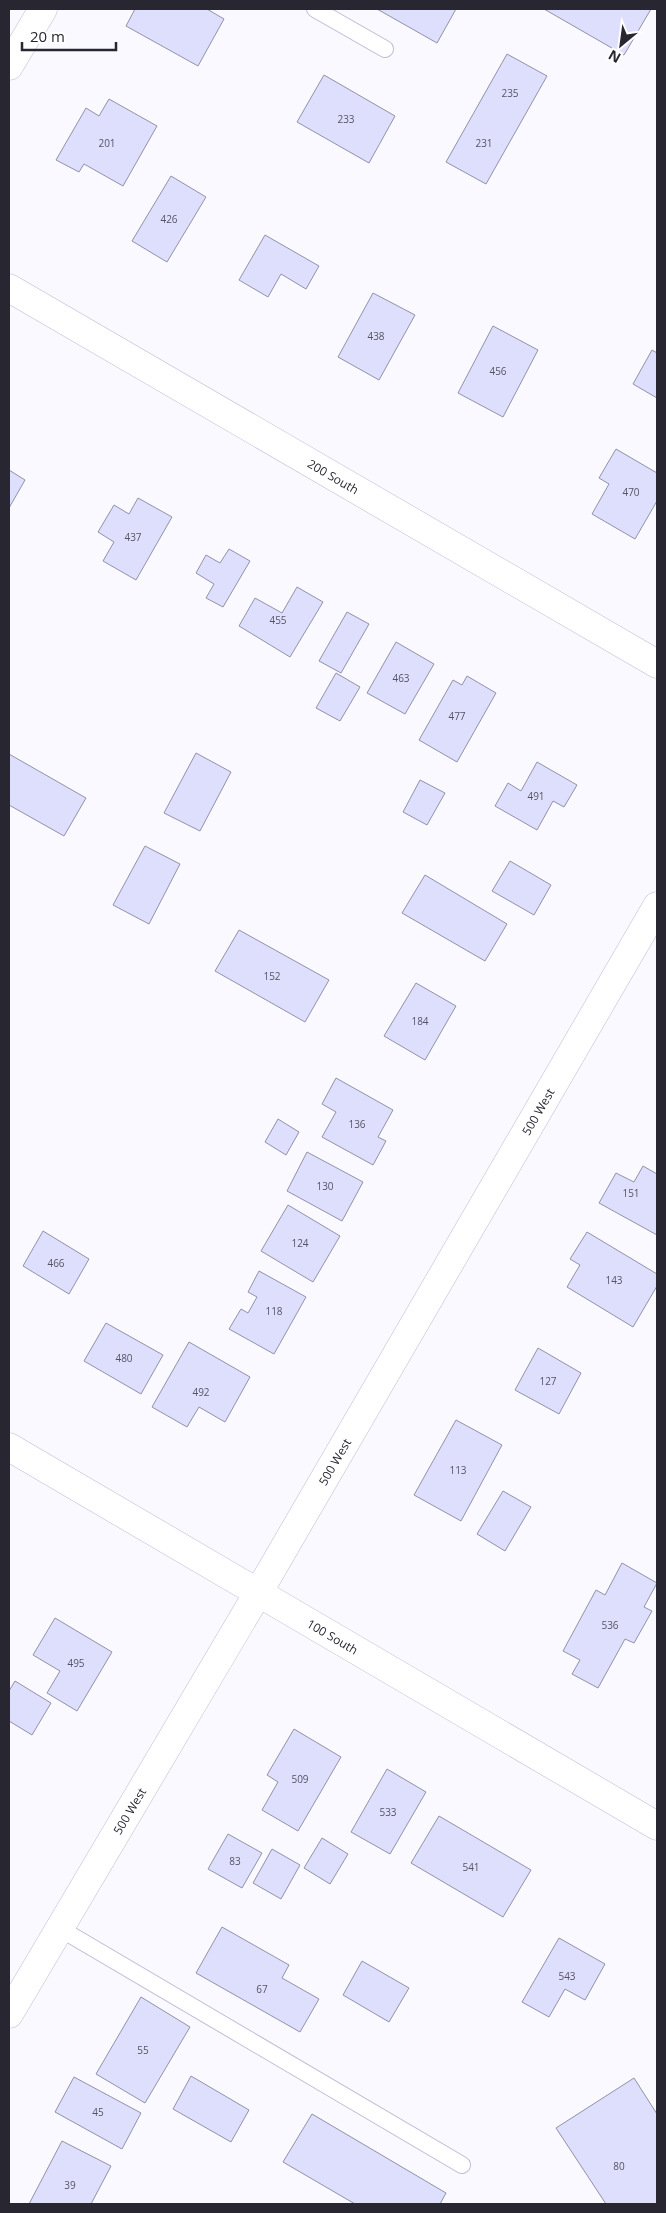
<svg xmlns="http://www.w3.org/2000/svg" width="666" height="2213" viewBox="0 0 666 2213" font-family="'Open Sans',sans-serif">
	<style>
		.building { fill: #dedffc; stroke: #9191ac }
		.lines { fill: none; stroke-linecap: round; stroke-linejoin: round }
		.lane-casing { stroke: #c1bbd8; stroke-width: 18 }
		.street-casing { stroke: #c1bbd8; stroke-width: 29 }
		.secondary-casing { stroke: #c1bbd8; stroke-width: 29 }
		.lane { stroke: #fff; stroke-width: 16 }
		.street { stroke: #fff; stroke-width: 28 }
		.secondary { stroke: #fff; stroke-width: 28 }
		.labels { text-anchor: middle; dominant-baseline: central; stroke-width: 4; stroke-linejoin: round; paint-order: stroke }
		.number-label { font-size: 10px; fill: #565464 }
		.street-label { font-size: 12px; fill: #282631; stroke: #fff }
	</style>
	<rect width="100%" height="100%" fill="#faf9ff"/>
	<!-- building -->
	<g class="building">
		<polygon points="135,9 207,9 224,19 198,66 126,26"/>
		<polygon points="377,9 456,9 437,43"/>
		<polygon points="544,9 651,9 624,55"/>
		<polygon points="507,54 547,76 486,184 446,162"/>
		<polygon points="324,75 395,116 369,163 297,122"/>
		<polygon points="109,99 157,126 123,186 84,164 79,172 56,160 86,108 99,116"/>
		<polygon points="171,176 206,197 167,262 132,241"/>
		<polygon points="265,235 319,266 306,289 281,274 268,297 239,280"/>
		<polygon points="373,293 415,315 379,380 338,357"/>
		<polygon points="493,326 538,350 503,417 458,393"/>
		<polygon points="652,350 657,353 657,398 633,384"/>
		<polygon points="616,449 657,473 657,501 635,539 592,514 609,484 599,478"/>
		<polygon points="9,470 25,480 9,508"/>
		<polygon points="138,498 172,517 136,580 103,561 114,542 98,532 114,505 129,514"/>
		<polygon points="229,549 250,561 223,607 206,598 214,584 196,573 206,555 220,563"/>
		<polygon points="297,587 323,602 290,657 239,626 255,598 282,613"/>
		<polygon points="347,612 369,624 341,673 319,661"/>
		<polygon points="396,642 434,664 405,714 367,693"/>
		<polygon points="336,673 360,687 340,721 316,708"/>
		<polygon points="467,676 496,693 457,762 419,740 453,680 462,685"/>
		<polygon points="196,753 231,772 200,831 164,813"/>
		<polygon points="9,754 86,798 64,836 9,805"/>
		<polygon points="537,762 577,785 564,807 553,801 537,830 495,806 508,783 521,791"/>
		<polygon points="420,780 445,793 427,825 403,812"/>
		<polygon points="145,846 180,864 149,924 113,905"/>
		<polygon points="510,861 551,885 534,915 492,891"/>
		<polygon points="425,875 507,924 485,961 402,913"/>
		<polygon points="239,930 329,980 305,1022 215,971"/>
		<polygon points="416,983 456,1006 425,1060 384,1036"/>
		<polygon points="336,1078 393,1110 378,1137 386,1141 373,1165 322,1137 336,1112 322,1104"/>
		<polygon points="278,1119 299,1132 286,1155 265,1142"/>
		<polygon points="307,1152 363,1182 342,1221 287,1191"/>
		<polygon points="643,1166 657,1174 657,1235 599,1203 616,1173 634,1182"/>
		<polygon points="288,1205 340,1236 313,1282 261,1251"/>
		<polygon points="43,1231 89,1259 69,1294 23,1266"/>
		<polygon points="587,1232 657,1274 657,1286 633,1327 567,1287 580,1265 570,1259"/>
		<polygon points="259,1271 306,1297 274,1354 229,1329 241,1309 248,1313 257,1297 248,1292"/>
		<polygon points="106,1323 163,1355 141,1394 84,1361"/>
		<polygon points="189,1342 250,1377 225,1422 199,1407 187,1427 152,1407"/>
		<polygon points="538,1348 581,1373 559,1414 515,1390"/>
		<polygon points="456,1420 502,1445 461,1521 414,1495"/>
		<polygon points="503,1491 531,1507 505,1551 477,1534"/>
		<polygon points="622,1563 657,1583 644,1607 652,1611 634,1643 625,1639 598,1688 572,1674 580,1660 563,1651 596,1590 605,1595"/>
		<polygon points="55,1618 112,1652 77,1711 47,1693 60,1671 33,1655"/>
		<polygon points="15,1681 51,1703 32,1735 9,1721 9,1691"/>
		<polygon points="294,1729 341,1757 298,1831 262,1810 278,1782 267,1775"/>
		<polygon points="387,1769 426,1792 390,1854 351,1832"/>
		<polygon points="439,1816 531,1870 503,1917 411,1863"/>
		<polygon points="228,1834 262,1853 242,1888 208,1869"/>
		<polygon points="322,1838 348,1854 330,1884 304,1868"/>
		<polygon points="272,1849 300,1865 281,1899 253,1883"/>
		<polygon points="222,1927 289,1965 282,1978 319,1999 300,2032 196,1973"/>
		<polygon points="559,1938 605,1964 585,2000 565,1989 549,2017 522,2002"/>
		<polygon points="362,1961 409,1988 389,2022 343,1995"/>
		<polygon points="141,1997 190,2027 145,2103 96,2074"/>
		<polygon points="191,2076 249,2110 231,2142 173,2109"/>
		<polygon points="74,2077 141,2113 122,2149 55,2112"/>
		<polygon points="634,2078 657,2114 657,2204 606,2204 556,2128"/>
		<polygon points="312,2114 446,2193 440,2204 355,2204 283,2162"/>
		<polygon points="62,2141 111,2166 91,2204 29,2204"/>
	</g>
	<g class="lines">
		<defs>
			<g id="lane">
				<polyline points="315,9 385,49"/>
				<polyline points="59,1928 462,2165"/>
			</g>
			<g id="street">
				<polyline points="9,66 43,9"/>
				<path id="s1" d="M9 288 657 664"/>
				<path id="s2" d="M9 1447 657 1826"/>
			</g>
			<g id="secondary">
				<path id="s3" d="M9 2014 258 1593 657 906"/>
			</g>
		</defs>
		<!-- lane casing -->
		<use href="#lane" class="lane-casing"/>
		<!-- street casing -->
		<use href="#street" class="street-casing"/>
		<!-- secondary casing -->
		<use href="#secondary" class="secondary-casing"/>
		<!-- lane -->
		<use href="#lane" class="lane"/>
		<!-- street -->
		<use href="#street" class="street"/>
		<!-- secondary -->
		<use href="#secondary" class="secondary"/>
	</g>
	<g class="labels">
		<!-- number labels -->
		<g class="number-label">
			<text x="510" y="93">235</text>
			<text x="346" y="119">233</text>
			<text x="107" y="143">201</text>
			<text x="484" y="143">231</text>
			<text x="169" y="219">426</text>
			<text x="376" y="336">438</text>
			<text x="498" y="371">456</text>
			<text x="631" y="492">470</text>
			<text x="133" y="537">437</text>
			<text x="278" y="620">455</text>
			<text x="401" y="678">463</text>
			<text x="457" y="716">477</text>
			<text x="536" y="796">491</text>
			<text x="272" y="976">152</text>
			<text x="420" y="1021">184</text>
			<text x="357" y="1124">136</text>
			<text x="325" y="1186">130</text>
			<text x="631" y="1193">151</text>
			<text x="300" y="1243">124</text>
			<text x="56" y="1263">466</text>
			<text x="614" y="1280">143</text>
			<text x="274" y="1311">118</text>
			<text x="124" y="1358">480</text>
			<text x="548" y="1381">127</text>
			<text x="201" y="1392">492</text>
			<text x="458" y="1470">113</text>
			<text x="610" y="1625">536</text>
			<text x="76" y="1663">495</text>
			<text x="300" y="1779">509</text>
			<text x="388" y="1812">533</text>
			<text x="235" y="1861">83</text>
			<text x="471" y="1867">541</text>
			<text x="567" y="1976">543</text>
			<text x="262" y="1989">67</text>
			<text x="143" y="2050">55</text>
			<text x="98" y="2112">45</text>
			<text x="619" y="2166">80</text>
			<text x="70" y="2185">39</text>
		</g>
		<!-- street labels -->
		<g class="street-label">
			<text stroke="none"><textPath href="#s1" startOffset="375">200 South</textPath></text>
			<text stroke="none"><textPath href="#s3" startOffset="1046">500 West</textPath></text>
			<text stroke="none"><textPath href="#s3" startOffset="641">500 West</textPath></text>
			<text stroke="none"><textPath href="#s2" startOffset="375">100 South</textPath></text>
			<text stroke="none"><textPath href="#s3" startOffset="236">500 West</textPath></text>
		</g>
	</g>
	<!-- border -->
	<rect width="666" height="2213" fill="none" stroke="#282631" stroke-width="20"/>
	<!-- north arrow -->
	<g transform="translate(621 45) rotate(209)" stroke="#ffffff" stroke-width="4" paint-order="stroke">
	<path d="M0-4L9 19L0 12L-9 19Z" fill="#282631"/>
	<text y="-8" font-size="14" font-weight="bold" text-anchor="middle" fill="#282631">N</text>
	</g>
	<!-- scale -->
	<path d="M22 42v8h94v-8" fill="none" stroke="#282631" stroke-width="2.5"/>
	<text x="30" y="42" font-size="15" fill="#282631" stroke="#ffffff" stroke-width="4" paint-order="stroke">20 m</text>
</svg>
